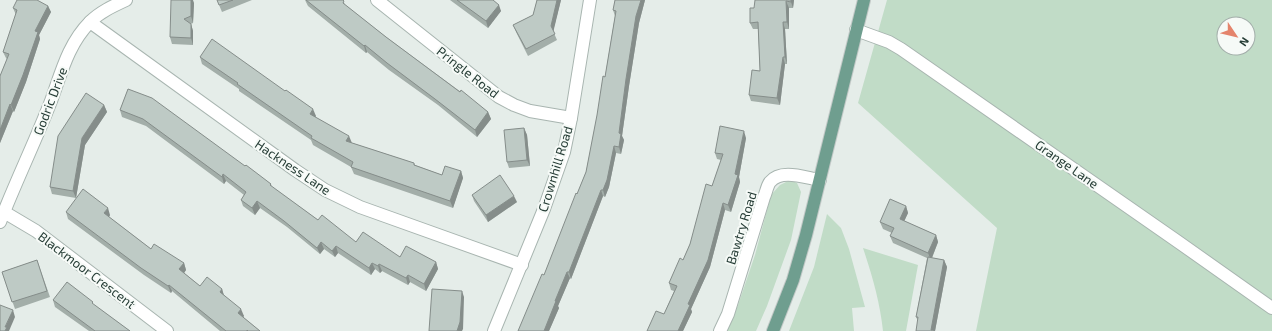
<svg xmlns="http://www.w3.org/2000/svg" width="1272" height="331" viewBox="0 0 1272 331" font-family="'Exo 2',sans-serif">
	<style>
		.green { fill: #c1dcc7; fill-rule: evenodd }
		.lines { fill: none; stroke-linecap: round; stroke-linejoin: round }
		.street-casing { stroke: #a8b5b0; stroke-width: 14 }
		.primary-casing { stroke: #c2c9c7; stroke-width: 14 }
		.street { stroke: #fff; stroke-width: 12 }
		.primary { stroke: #6f9e8f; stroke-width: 12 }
		.wall { fill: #a3aea9 }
		.shaded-wall { fill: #858d8a }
		.building { fill: #becac5; stroke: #858d8a }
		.labels { text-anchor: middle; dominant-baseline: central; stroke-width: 4; stroke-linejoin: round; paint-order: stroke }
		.street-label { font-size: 13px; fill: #263d36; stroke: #f6faf7 }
	</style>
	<rect width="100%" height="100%" fill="#e5ede9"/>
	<!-- green -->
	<g class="green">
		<path d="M887 0H1272V331H976L997 228 858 103ZM1224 24H1248V48H1224Z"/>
		<polygon points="790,180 797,183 801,192 791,240 767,306 756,331 727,331 738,305 755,255 771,195 780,185"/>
		<polygon points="827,214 841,228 849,249 865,307 852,308 854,331 789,331 814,267"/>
		<path d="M863 248 918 265 906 331H883C880 302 872 275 863 248Z"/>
	</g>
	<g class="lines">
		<defs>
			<g id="street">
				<polyline points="377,0 499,97 514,105 530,111 571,118"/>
				<polyline points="90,22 295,170 325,190 360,207 522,265"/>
				<polyline points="856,30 889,42 901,49 1177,241 1272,308"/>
				<polyline points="4,212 36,231 167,331"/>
				<path d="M0 222C16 181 35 142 51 101 61 74 68 44 90 22 100 12 113 6 126 0"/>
				<polyline points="494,331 544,209 564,152 571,118 590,0"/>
				<path d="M720 331 728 314 764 197C766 193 767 186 770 182 781 168 806 178 820 180"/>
			</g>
			<polyline id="primary" points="773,331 793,280 806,235 864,0"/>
		</defs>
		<!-- street casing -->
		<use href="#street" class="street-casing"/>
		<!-- primary casing -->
		<use href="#primary" class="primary-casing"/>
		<!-- street -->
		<use href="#street" class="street"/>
		<!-- primary -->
		<use href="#primary" class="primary"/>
	</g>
	<!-- wall -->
	<g class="wall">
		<polygon points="217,0 252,0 222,12"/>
		<polygon points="305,0 343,0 345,5 386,37 488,112 491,119 477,137 438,105 389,70 367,52 366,53 308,6"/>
		<polygon points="450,0 493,0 501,11 488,28"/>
		<polygon points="537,0 561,0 553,31 557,40 528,56 516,32 513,25 533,15"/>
		<polygon points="615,0 645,0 639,23 629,86 622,136 624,140 621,154 616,153 609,187 605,197 603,196 571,279 570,278 558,306 559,308 549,331 518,331 544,275 586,172 605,77 615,16 613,10"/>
		<polygon points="794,0 793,8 789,8 789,29 785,29 787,64 785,64 780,105 751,101 749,95 760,71 758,29 753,29 750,23 754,8"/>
		<polygon points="194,3 193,23 191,24 193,31 193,45 172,44 170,37"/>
		<polygon points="48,6 51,12 39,35 40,39 26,82 14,112 13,111 0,143 0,76 7,59 6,58 3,52 16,15 13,8"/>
		<polygon points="200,57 316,116 315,117 352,143 414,163 415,165 442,175 461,171 463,178 453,208 354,174 351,167 313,145 311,140 239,91 239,89 202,64"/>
		<polygon points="128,89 271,184 272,187 318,220 356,242 400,257 436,262 438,269 426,291 410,282 408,285 382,271 380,273 375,269 371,275 338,253 335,257 324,249 320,254 287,227 260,208 255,215 243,206 241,200 244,195 226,181 224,184 146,126 122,117 120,110"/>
		<polygon points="104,105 107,112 85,145 76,198 52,194 50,187"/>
		<polygon points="524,128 527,135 530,166 509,168 507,162"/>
		<polygon points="746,138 739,177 740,182 731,212 725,210 710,267 691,309 692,312 683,331 647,331 664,314 674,291 671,290 669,283 683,260 690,244 712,186 721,160 717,159 715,153"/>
		<polygon points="472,195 517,202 488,222 474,201"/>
		<polygon points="906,206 908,213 904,221 936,235 938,242 932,258 944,260 947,267 935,331 916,331 918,321 916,317 927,258 893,243 890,236 892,233 883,229 880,222"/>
		<polygon points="66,212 110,215 109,217 151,249 184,263 186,270 184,273 200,286 222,289 224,295 244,316 243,317 260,331 220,331 172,291 171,293 144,275 68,219"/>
		<polygon points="37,260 50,297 15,309 2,272"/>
		<polygon points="53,300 94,305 130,331 89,331 55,307"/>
	</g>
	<!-- shaded-wall -->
	<g class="shaded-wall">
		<polygon points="191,0 193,0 194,3 193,23 191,16"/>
		<polygon points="557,0 561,0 553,33 551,26"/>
		<polygon points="641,0 645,0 639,23 629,86 622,136 624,140 621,154 619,147 619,133 626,79 636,16"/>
		<polygon points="791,0 794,0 793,8 791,2"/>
		<polygon points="786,1 789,8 789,29 787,22"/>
		<polygon points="499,5 501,11 488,28 486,21"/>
		<polygon points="48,6 51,12 39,35 40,39 26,82 14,112 11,105 35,31"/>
		<polygon points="783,22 785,29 787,64 785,57"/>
		<polygon points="191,24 193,31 193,45 191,38"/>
		<polygon points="365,45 367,52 366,53 364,46"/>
		<polygon points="783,57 785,64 780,105 777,98"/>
		<polygon points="10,104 13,111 0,143 0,130"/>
		<polygon points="104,105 107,112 85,145 76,198 73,191 82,138"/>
		<polygon points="313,109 316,116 313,121 310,114"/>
		<polygon points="488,112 491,119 477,137 475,130"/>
		<polygon points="524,128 527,135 530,166 527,160"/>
		<polygon points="744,131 746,138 739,177 740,182 731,212 728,205 735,174"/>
		<polygon points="349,136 352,143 346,141"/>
		<polygon points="614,146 616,153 609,187 605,197 603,190"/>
		<polygon points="461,171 463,178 453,208 450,201"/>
		<polygon points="223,174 226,181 224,184 222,177"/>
		<polygon points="601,190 603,196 571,279 569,272"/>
		<polygon points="514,196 517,202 488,222 486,215"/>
		<polygon points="257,201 260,208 255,215 252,208"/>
		<polygon points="723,203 725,210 710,267 691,309 692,312 683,331 678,331 688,304"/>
		<polygon points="906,206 908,213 902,226 900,219"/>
		<polygon points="108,208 110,215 107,220 104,213"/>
		<polygon points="936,235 938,242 931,260 928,253"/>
		<polygon points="321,242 324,249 320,254 317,248"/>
		<polygon points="336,246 338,253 335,257 332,251"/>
		<polygon points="944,260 947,267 935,331 932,331 931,330"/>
		<polygon points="436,262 438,269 426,291 424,284"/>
		<polygon points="184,263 186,270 182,276 179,269"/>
		<polygon points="372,263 375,269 371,275 369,268"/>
		<polygon points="379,264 382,271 380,273 378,266"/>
		<polygon points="567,272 570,278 558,306 559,308 549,331 544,331 555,301"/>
		<polygon points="408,275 410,282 408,285 406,278"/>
		<polygon points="169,285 172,291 171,293 168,286"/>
		<polygon points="222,289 224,296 220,292"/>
		<polygon points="462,291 464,297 463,329 462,331 457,331"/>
		<polygon points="241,309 244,316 241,320 238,313"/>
		<polygon points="13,310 15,317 9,331 5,331 5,327"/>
	</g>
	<!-- building -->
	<g class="building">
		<polygon points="17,0 37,0 48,6 35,31 38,32 23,75 11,105 10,104 0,130 0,76 9,54 3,52 17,10 13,8"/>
		<polygon points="171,0 191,0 191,16 184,19 191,24 191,38 170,37"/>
		<polygon points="217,0 233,0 219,5"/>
		<polygon points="306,0 343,0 344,1 343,3 386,37 460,92 461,90 488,112 475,130 435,99 387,63 365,45 364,46"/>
		<polygon points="457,0 493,0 499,5 486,21"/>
		<polygon points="537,0 557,0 551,26 555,34 526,49 513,25 533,15"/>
		<polygon points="615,0 641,0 636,16 626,79 619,133 621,134 619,147 614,146 607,180 603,190 601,190 569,272 567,272 555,301 556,301 544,331 518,331 542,274 544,275 576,193 577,194 586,172 597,115 603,76 605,77 616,11 613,10"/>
		<polygon points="755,0 791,0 791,2 786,1 787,22 783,22 785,57 783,57 777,98 749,95 752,70 760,71 758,22 750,23 750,8 754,8"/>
		<polygon points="212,39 285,91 286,90 313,109 310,114 349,136 346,141 414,163 414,165 442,175 445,166 461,171 450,201 351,167 353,162 311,138 312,136 237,84 238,83 200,57"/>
		<polygon points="128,89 152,98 245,166 246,165 271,184 270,185 318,220 322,215 356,242 363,232 400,257 406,246 436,262 424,284 408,275 406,278 379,264 378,266 372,263 369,268 336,246 332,251 321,242 317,248 284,221 257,201 252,208 241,200 246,192 223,174 222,177 143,119 120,110"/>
		<polygon points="86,93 104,105 82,138 73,191 50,187 58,136"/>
		<polygon points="720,126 744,131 735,174 738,175 728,205 723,203 708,260 688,304 690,305 678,331 647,331 656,311 664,314 677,286 669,283 680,258 683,260 690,244 706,184 712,186 723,154 715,153"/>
		<polygon points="524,128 527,160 507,162 504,130"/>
		<polygon points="500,175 514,196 486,215 472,195"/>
		<polygon points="83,189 108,208 104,213 151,249 154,244 184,263 179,269 200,286 207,277 222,289 220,292 241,309 238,313 260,331 248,331 247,330 247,331 226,331 169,285 168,286 141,268 66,212"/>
		<polygon points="890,199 906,206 900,219 936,235 928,253 890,236 894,228 880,222"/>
		<polygon points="928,257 944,260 931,330 934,330 934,331 916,331 918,317 916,317"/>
		<polygon points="37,260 47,291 12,302 2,272"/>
		<polygon points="67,282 93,302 92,303 130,331 95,331 53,300"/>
		<polygon points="432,289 462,291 460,322 457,331 429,331"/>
		<polygon points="0,305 13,310 5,327 7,327 5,331 0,331"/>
	</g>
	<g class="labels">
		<!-- street labels -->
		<g class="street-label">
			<text transform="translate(468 72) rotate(38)">Pringle Road</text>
			<text transform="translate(50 101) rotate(-69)">Godric Drive</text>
			<text transform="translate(1067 164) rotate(35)">Grange Lane</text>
			<text transform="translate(293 167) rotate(34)">Hackness Lane</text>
			<text transform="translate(555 169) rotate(-73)">Crownhill Road</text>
			<text transform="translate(741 228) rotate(-73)">Bawtry Road</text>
			<text transform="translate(87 270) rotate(37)">Blackmoor Crescent</text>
		</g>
	</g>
	<!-- north arrow -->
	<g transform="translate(1236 36) rotate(125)"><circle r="19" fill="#f6faf7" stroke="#a3aeaa"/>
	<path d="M0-3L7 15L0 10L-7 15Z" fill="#e4846c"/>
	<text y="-6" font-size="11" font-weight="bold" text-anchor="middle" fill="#263d36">N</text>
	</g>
</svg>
